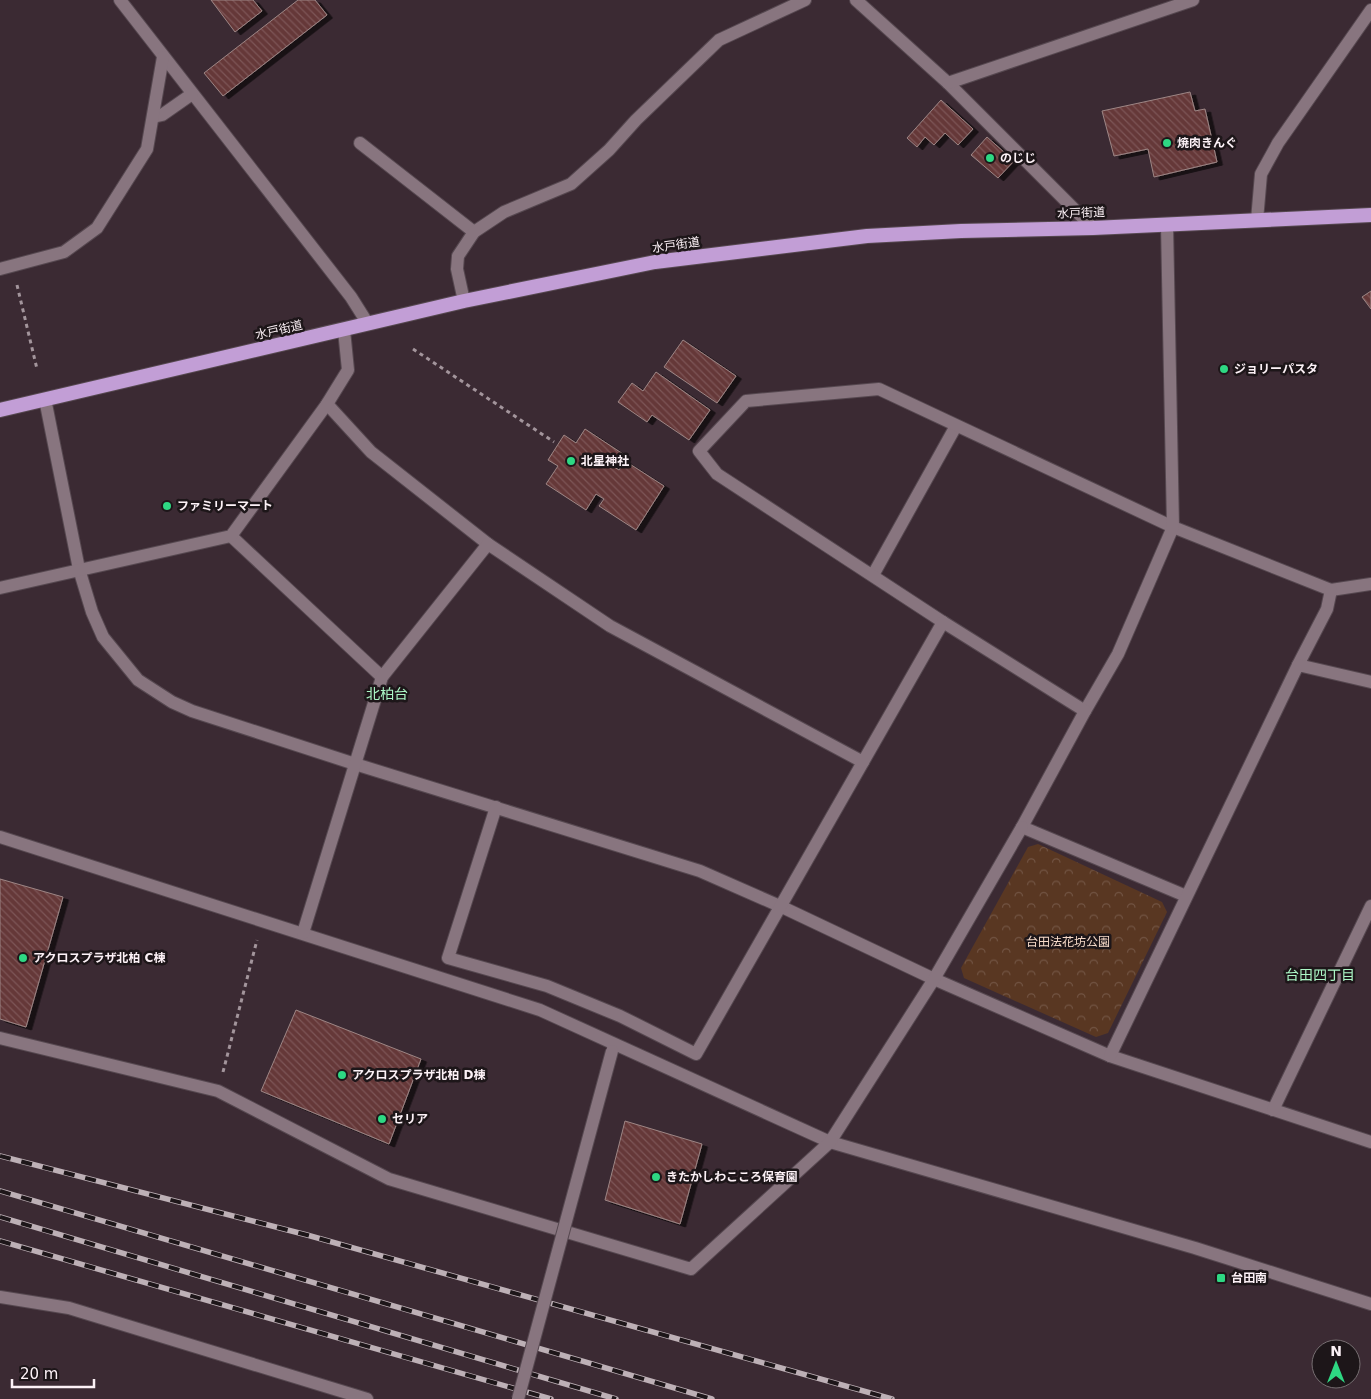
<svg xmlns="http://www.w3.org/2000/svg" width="1371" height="1399" viewBox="0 0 1371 1399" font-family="'DejaVu Sans','Noto Sans JP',sans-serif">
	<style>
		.park { fill: url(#park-crowns) }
		.building { fill: url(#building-back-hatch); stroke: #9d8685; filter: url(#shadow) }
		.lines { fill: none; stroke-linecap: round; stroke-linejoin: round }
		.minor-casing { stroke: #564850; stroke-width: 14 }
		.tertiary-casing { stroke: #564850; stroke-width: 14 }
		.trunk-casing { stroke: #564850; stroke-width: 16 }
		.path { stroke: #a3959c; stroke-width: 3; stroke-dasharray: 4 4; stroke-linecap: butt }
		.minor { stroke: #88757f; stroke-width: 12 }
		.tertiary { stroke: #88757f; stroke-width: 12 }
		.trunk { stroke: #c29ed6; stroke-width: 14 }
		.rail-casing { stroke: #bdb0b6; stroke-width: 5.5 }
		.rail { stroke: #1d1619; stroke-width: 4; stroke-dasharray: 11; stroke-linecap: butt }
		.minor-bridge-casing { stroke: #564850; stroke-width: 14; stroke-linecap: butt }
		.minor-bridge { stroke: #88757f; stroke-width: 12 }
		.poi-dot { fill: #2ed883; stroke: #1d1619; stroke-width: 2 }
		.labels { text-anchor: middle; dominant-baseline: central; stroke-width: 5; stroke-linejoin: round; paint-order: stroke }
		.poi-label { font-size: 12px; font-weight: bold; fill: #fcf1f6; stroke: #1d1619; text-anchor: start }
		.street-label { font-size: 12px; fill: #fcf1f6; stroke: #1d1619 }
		.park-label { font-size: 12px; fill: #f6dac9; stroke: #1d1619 }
		.neighbourhood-label { font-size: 14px; fill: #acf7c6; stroke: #1d1619 }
	</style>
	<defs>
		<pattern id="park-crowns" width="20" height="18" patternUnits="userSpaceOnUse" patternTransform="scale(1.25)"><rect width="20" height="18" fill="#593722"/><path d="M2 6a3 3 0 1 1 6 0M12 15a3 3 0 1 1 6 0" fill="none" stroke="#725443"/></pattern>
		<pattern id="building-back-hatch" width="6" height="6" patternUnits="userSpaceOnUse" patternTransform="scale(1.25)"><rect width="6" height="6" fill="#653839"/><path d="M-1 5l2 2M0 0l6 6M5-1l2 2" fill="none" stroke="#7c5556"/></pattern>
		<filter id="shadow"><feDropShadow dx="5.5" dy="3" stdDeviation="0" flood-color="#0009"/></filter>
	</defs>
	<rect width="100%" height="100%" fill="#3b2a33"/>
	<!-- park -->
	<polygon class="park" points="1038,844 1162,902 1167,912 1108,1033 1096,1037 964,978 961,968 1028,847"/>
	<!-- building -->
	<g class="building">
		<polygon points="211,0 253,0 262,11 235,32"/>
		<polygon points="298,0 315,0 327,15 223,96 204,73"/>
		<polygon points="1190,92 1195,111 1205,109 1217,162 1154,177 1148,149 1114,156 1102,111"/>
		<polygon points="941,100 973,129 958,145 945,133 934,145 925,137 917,147 907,138"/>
		<polygon points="987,137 1014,161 998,178 971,155"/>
		<polygon points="1371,291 1371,309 1362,297"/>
		<polygon points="683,340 736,376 717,403 664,367"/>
		<polygon points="656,372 710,410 689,440 652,415 647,422 618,402 632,383 643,391"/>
		<polygon points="585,429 623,454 614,467 619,470 625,461 664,486 636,530 599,506 604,499 596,494 586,510 546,484 558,466 548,460 564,435 576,443"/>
		<polygon points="0,879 63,897 26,1027 0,1019"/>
		<polygon points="296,1010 421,1059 389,1144 261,1091"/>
		<polygon points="625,1121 702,1144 680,1224 605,1200"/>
	</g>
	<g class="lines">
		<defs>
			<g id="minor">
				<polyline points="120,0 351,297 368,324"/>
				<polyline points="856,0 948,83 1093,228"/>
				<polyline points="948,83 1193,0"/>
				<polyline points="153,117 162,115 192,94"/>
				<polyline points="360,143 474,232"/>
				<polyline points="1257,220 1261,174 1278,143 1371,10"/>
				<polyline points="0,269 64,252 97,228 147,149 163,57"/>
				<polyline points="464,301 457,269 458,256 474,232 504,212 571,184 609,150 636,120 719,40 805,0"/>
				<polyline points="45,399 79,569 92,612 103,637 138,680 172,702 192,711 355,764 700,871 782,907 934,979 1110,1056 1371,1142"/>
				<polyline points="327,404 371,452 488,544"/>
				<polyline points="231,536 382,677"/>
				<polyline points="873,575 956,426"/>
				<polyline points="0,588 231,536 327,404 348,370 344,330"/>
				<polyline points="943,622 717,474 699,451 746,401 879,389 1173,527 1331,590 1371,584"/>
				<polyline points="1298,665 1327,609 1331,590"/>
				<polyline points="1085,711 1118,654 1173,527 1167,225"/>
				<polyline points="496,807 448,958 547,986 620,1016 696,1054 863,762"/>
				<polyline points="0,837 540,1010 830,1142 1195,1248 1371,1304"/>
				<polyline points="303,933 382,677 488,544 610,626 863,762 943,622 1085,711 1022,827 1186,896"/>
				<polyline points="1110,1056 1298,665 1371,682"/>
				<polyline points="1273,1110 1371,906"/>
				<polyline points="0,1297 69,1308 367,1399"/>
			</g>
			<polyline id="tertiary" points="0,1038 218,1091 389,1179 691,1269 830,1142 934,979 1022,827"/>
			<polyline id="trunk" points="0,410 464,301 655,262 867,236 961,231 1093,228 1371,215"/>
		</defs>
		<!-- minor casing -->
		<use href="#minor" class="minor-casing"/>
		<!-- tertiary casing -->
		<use href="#tertiary" class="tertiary-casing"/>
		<!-- trunk casing -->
		<use href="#trunk" class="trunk-casing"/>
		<!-- path -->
		<g class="path">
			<polyline points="17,285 37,369"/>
			<polyline points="413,349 554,442"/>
			<polyline points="223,1072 257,940"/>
		</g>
		<!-- minor -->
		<use href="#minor" class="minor"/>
		<!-- tertiary -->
		<use href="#tertiary" class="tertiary"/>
		<!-- trunk -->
		<use href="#trunk" class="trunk"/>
		<defs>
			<g id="rail">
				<polyline points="0,1156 307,1235 892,1399"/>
				<polyline points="0,1191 712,1399"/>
				<polyline points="0,1217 616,1399"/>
				<polyline points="0,1241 551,1399"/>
			</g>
		</defs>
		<!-- rail casing -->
		<use href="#rail" class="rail-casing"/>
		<!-- rail -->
		<use href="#rail" class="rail"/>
		<defs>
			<polyline id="minor-bridge" points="518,1399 612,1051"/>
		</defs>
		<!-- minor-bridge casing -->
		<use href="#minor-bridge" class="minor-bridge-casing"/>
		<!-- minor-bridge -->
		<use href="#minor-bridge" class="minor-bridge"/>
	</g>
	<!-- markers -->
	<g class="poi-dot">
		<circle cx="1167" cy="143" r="5"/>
		<circle cx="990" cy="158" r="5"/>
		<circle cx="1224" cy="369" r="5"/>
		<circle cx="571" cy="461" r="5"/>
		<circle cx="167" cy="506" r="5"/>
		<circle cx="23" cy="958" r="5"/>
		<circle cx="342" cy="1075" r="5"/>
		<circle cx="382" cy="1119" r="5"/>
		<circle cx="656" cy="1177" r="5"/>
		<rect x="1216" y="1273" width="10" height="10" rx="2.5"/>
	</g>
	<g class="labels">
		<!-- poi labels -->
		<g class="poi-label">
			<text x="1177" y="143">焼肉きんぐ</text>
			<text x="1000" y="158">のじじ</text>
			<text x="1234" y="369">ジョリーパスタ</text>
			<text x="581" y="461">北星神社</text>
			<text x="177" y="506">ファミリーマート</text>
			<text x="33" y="958">アクロスプラザ北柏 C棟</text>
			<text x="352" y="1075">アクロスプラザ北柏 D棟</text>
			<text x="392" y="1119">セリア</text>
			<text x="666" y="1177">きたかしわこころ保育園</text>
			<text x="1231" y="1278">台田南</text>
		</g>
		<!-- street labels -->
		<g class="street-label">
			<text transform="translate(1081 213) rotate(-2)">水戸街道</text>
			<text transform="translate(676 245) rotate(-8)">水戸街道</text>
			<text transform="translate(279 330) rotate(-13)">水戸街道</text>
		</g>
		<!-- park labels -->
		<g class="park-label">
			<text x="1068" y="942">台田法花坊公園</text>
		</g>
		<!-- neighbourhood labels -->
		<g class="neighbourhood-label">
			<text x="387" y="694">北柏台</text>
			<text x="1320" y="975">台田四丁目</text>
		</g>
	</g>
	<!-- north arrow -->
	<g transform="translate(1336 1364)"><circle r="24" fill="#1d1619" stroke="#766e71"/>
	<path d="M0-4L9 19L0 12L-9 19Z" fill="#2ed883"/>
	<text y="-8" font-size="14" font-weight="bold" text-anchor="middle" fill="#fcf1f6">N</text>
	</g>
	<!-- scale -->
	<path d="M12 1379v8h82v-8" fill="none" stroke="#fcf1f6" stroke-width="2.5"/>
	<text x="20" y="1379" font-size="15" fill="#fcf1f6" stroke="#1d1619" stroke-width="4" paint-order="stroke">20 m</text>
</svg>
